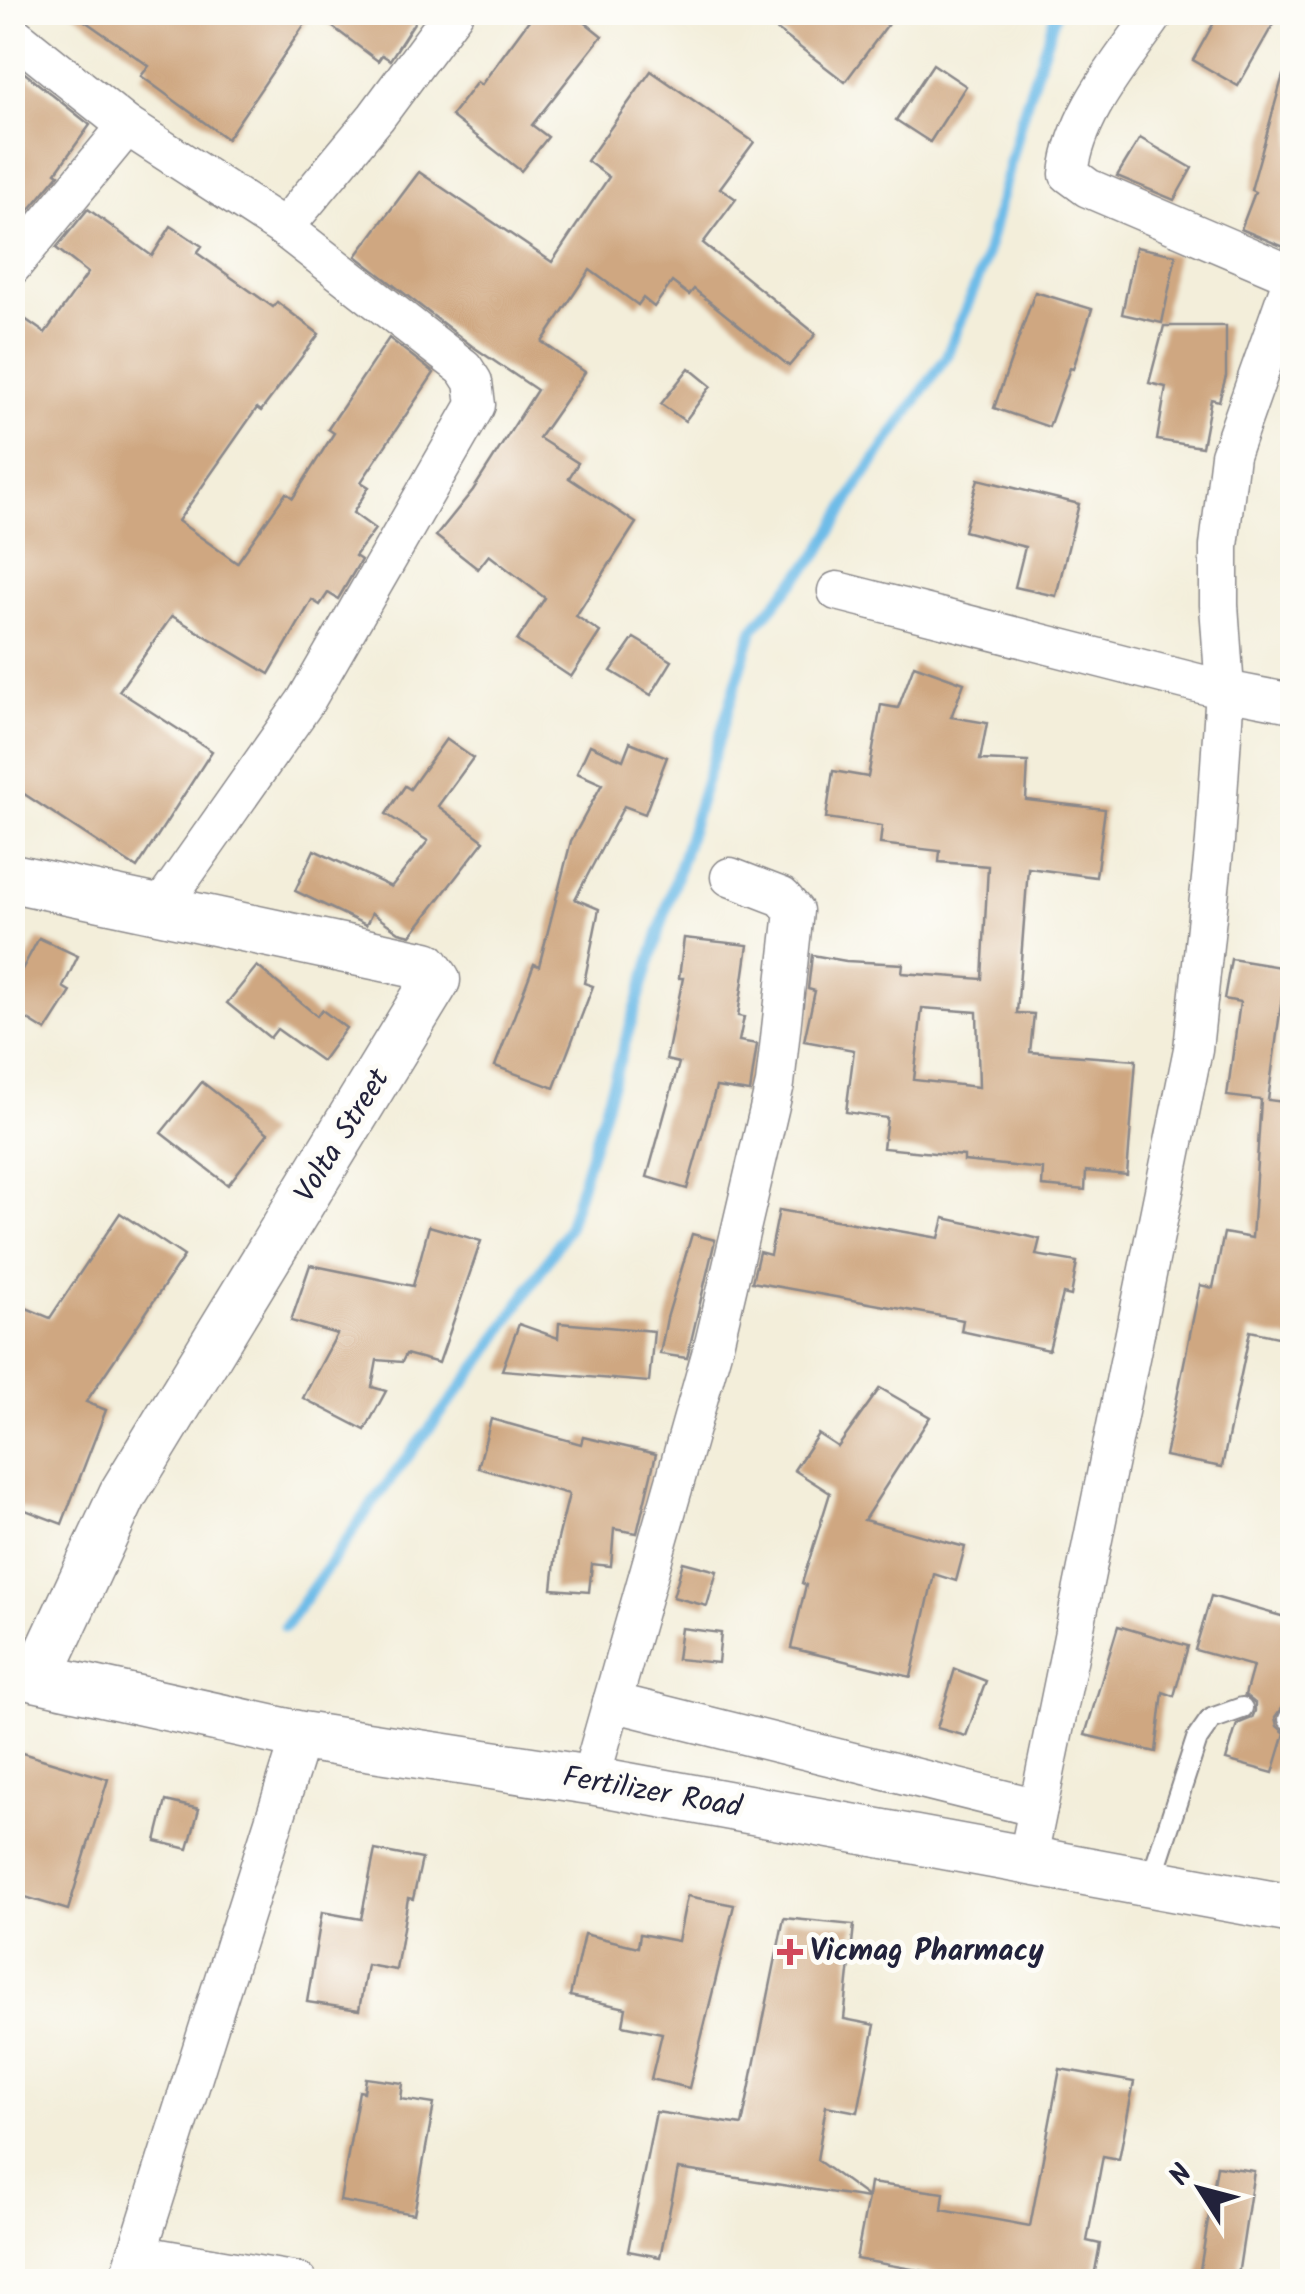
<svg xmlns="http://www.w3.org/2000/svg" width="1305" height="2294" viewBox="0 0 1305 2294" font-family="Kalam,sans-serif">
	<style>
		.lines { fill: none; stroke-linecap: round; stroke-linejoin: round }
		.stream { stroke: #6ebce8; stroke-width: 11 }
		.building { fill: #cfa781; fill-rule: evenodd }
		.service-casing { stroke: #8a888a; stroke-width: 24 }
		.minor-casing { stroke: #8a888a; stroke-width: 41 }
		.tertiary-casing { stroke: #8a888a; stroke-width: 51 }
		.service { stroke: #fff; stroke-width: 20 }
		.minor { stroke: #fff; stroke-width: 38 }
		.tertiary { stroke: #fff; stroke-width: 48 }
		.poi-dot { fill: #d1495b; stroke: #fdfcf7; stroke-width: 4 }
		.labels { text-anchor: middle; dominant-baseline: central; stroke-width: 10; stroke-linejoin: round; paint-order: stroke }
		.street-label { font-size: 30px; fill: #22223b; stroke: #fdfcf7 }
		.poi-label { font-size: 30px; font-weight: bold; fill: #22223b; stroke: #fdfcf7; text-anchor: start }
	</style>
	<rect width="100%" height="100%" fill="#fdfcf7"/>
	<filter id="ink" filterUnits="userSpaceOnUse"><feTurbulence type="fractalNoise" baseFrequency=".01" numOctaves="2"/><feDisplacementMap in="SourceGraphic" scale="20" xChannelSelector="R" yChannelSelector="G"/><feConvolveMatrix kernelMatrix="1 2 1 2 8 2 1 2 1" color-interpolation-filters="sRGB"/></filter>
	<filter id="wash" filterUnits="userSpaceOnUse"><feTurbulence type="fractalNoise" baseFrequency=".0048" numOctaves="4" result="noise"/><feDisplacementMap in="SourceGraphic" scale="40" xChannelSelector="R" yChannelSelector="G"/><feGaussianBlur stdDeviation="2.25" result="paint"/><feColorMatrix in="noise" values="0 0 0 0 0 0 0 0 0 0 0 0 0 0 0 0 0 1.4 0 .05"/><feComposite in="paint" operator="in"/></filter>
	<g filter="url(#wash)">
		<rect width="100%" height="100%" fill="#f3eeda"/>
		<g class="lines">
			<!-- stream -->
			<polyline class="stream" points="285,1627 380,1493 486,1355 567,1230 753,629 819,553 860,482 946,357 983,267 1022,116 1056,12"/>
		</g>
		<g id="blocks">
			<!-- building -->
			<g class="building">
				<polygon points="72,12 313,12 227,139 141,76 149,66"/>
				<polygon points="313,12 421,12 390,60 382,55 378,61"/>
				<polygon points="535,12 572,12 602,36 532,125 548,137 521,171 451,116 477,82 481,85"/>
				<polygon points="754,12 897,12 845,82"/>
				<polygon points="1220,12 1280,12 1238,86 1193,60"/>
				<polygon points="12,63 90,125 56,172 59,174 20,221 12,216"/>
				<polygon points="933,64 966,86 930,142 896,120"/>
				<polygon points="651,71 754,142 720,188 736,199 703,243 816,334 789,366 694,289 689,295 672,282 654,307 643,298 638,305 590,270 542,342 585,372 539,438 578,463 569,478 636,523 576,616 600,632 571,677 517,641 545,598 489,555 478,569 436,536 473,490 537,390 472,346 356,256 419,172 552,262 609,177 587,161"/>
				<polygon points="1283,75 1292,76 1292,225 1284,247 1241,229 1255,192 1251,190"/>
				<polygon points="1140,138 1192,168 1174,200 1117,176"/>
				<polygon points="88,209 152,256 171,226 202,246 197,253 273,307 277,302 319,334 261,411 257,408 178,521 237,563 286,493 293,498 334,433 328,429 389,338 434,373 361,482 369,487 353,513 375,529 355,556 361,560 338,599 328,593 320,605 312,600 269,674 172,616 119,691 212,751 137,868 12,786 12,310 45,333 88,273 56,248"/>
				<polygon points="1136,247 1176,255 1162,323 1122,314"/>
				<polygon points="1035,292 1092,309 1073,369 1070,368 1049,427 994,408"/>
				<polygon points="1164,326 1226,326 1226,376 1219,401 1211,399 1202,447 1157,440 1166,387 1149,383"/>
				<polygon points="689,368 711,386 685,421 661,404"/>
				<polygon points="978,479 1079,504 1056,596 1015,587 1025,547 964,531"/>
				<polygon points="634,638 672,661 651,695 611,671"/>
				<path d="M914 665 964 683 951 717 987 723 980 760 1028 762 1026 800 1105 809 1096 877 1028 868 1017 1013 1034 1014 1030 1052 1136 1060 1127 1175 1086 1171 1085 1190 1042 1186 1043 1169 964 1161V1156L883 1148 887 1118 846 1112 854 1050 804 1041 815 991 808 989 812 955 846 961 903 964 902 973 982 979 988 866 939 862 940 851 880 844 882 826 826 818 833 771 868 777 881 705 898 708ZM922 1008 977 1012 979 1087 914 1080Z"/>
				<polygon points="446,739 473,758 438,806 484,841 411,935 399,932 372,913 366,925 295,891 314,850 391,887 428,841 386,814 405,786 410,789"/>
				<polygon points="630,742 667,757 645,814 624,806 575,899 599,909 584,983 593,986 554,1088 495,1066 534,964 539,966 571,841 602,784 577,773 590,745 623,760"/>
				<polygon points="39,938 78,956 63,987 71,992 46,1031 12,1010 12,988"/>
				<polygon points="684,938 748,945 738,1016 744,1017 739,1041 757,1044 750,1092 716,1087 687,1189 647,1177 679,1063 666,1060 683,978 679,978"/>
				<polygon points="1231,959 1286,968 1268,1100 1292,1103 1292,1340 1250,1331 1222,1467 1165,1456 1200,1285 1213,1288 1224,1233 1252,1238 1261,1100 1227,1096 1240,1002 1224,999"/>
				<polygon points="257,966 317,1016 322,1010 346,1028 322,1061 277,1029 270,1038 227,1003"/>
				<polygon points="202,1082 268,1133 228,1185 161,1133"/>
				<polygon points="779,1210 939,1238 944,1218 1040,1239 1036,1255 1077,1262 1071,1296 1063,1294 1049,1350 961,1331 963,1320 752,1282 759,1252 770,1255"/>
				<polygon points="120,1213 184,1256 86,1402 106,1410 62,1524 12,1505 12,1302 50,1318"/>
				<polygon points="429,1226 481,1241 439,1363 406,1354 402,1362 377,1360 372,1387 386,1391 365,1430 303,1398 337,1334 291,1321 310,1265 413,1286"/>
				<polygon points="692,1234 715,1240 687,1358 660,1354 667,1318"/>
				<polygon points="559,1323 654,1331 649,1382 502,1370 519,1324 558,1338"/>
				<polygon points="880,1388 930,1417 864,1520 965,1547 956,1581 934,1574 911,1677 791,1648 806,1585 802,1583 830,1493 794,1470 818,1434 838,1447"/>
				<polygon points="491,1419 581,1444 583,1437 656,1454 637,1533 614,1529 611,1566 592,1564 589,1592 552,1589 557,1543 569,1494 478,1468"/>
				<polygon points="683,1562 717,1571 707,1606 673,1597"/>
				<polygon points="1211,1596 1292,1619 1292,1706 1282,1707 1275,1717 1277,1726 1285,1733 1273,1773 1226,1760 1237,1724 1252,1718 1255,1711 1255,1703 1245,1695 1253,1666 1195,1650"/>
				<polygon points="1118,1626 1188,1646 1174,1696 1163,1692 1156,1752 1085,1735"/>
				<polygon points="681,1628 721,1633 718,1663 677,1659"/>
				<polygon points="955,1669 986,1681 966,1736 937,1728"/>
				<polygon points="12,1750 108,1779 68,1910 12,1893"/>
				<polygon points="166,1801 199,1809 188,1849 156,1841"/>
				<polygon points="375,1850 422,1859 413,1899 408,1898 396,1970 367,1965 359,2010 307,2002 322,1912 361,1919"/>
				<polygon points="687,1896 734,1905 689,2088 651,2079 662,2033 623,2025 626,2008 570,1996 584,1934 638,1947 640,1934 678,1941"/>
				<polygon points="784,1918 854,1925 844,2019 875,2025 858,2112 826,2106 817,2160 868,2197 870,2183 944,2193 942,2210 1030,2226 1060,2069 1134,2082 1119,2159 1103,2156 1087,2241 1100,2244 1093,2282 985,2282 856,2259 868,2198 678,2169 660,2257 628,2251 656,2112 742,2125"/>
				<polygon points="366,2078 403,2083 401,2099 434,2104 414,2214 340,2201 359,2091 364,2092"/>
				<polygon points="1217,2166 1254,2171 1237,2282 1198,2282"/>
			</g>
		</g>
	</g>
	<g filter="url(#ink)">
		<use href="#blocks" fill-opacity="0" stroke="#8a888a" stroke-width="2.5"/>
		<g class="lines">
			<defs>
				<g id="service">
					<polyline points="1289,1719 1292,1721"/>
					<polyline points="1150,1883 1197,1739 1211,1719 1242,1708"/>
				</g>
				<g id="minor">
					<path d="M1156 12C1122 62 1076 112 1069 174L1088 188 1292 275"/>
					<polyline points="12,34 127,126 284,228 464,368 473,382 476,405 305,702 161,907"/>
					<polyline points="284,228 376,117 454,12"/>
					<polyline points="12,266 127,126"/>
					<polyline points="837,591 1225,690 1292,703"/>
					<polyline points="612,1702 1038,1808"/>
					<polyline points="590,1780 714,1344 775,1084 794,911 782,897 730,877"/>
					<polyline points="1027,1862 1193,1049 1215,841 1225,690 1219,605 1219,546 1230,455 1292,280"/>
					<polyline points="136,2254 298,2282"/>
					<polyline points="128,2282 301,1736"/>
				</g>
				<g id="tertiary">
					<polyline points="12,878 426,966 436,980 123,1494 38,1677"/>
					<polyline points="12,1672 301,1736 590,1780 1292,1909"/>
				</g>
			</defs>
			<!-- service casing -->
			<use href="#service" class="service-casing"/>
			<!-- minor casing -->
			<use href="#minor" class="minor-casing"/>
			<!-- tertiary casing -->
			<use href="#tertiary" class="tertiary-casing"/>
			<!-- service -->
			<use href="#service" class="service"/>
			<!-- minor -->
			<use href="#minor" class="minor"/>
			<!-- tertiary -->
			<use href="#tertiary" class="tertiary"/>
		</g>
	</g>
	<!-- markers -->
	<path class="poi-dot" d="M785 1937h10v10h10v10h-10v10h-10v-10h-10v-10h10z"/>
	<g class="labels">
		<!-- street labels -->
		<g class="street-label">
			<text transform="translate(343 1136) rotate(-58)">Volta Street</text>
			<text transform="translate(652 1793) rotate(10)">Fertilizer Road</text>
		</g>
		<!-- poi labels -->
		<g class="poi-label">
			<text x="810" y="1952">Vicmag Pharmacy</text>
		</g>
	</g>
	<!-- margin -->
	<rect width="1305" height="2294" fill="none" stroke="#fdfcf7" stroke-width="50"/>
	<!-- north arrow -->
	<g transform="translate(1200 2189) rotate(306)" stroke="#fdfcf7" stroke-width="8" paint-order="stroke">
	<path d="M0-8L18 38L0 25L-18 38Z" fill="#22223b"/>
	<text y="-15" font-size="28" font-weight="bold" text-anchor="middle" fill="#22223b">N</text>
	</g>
</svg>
